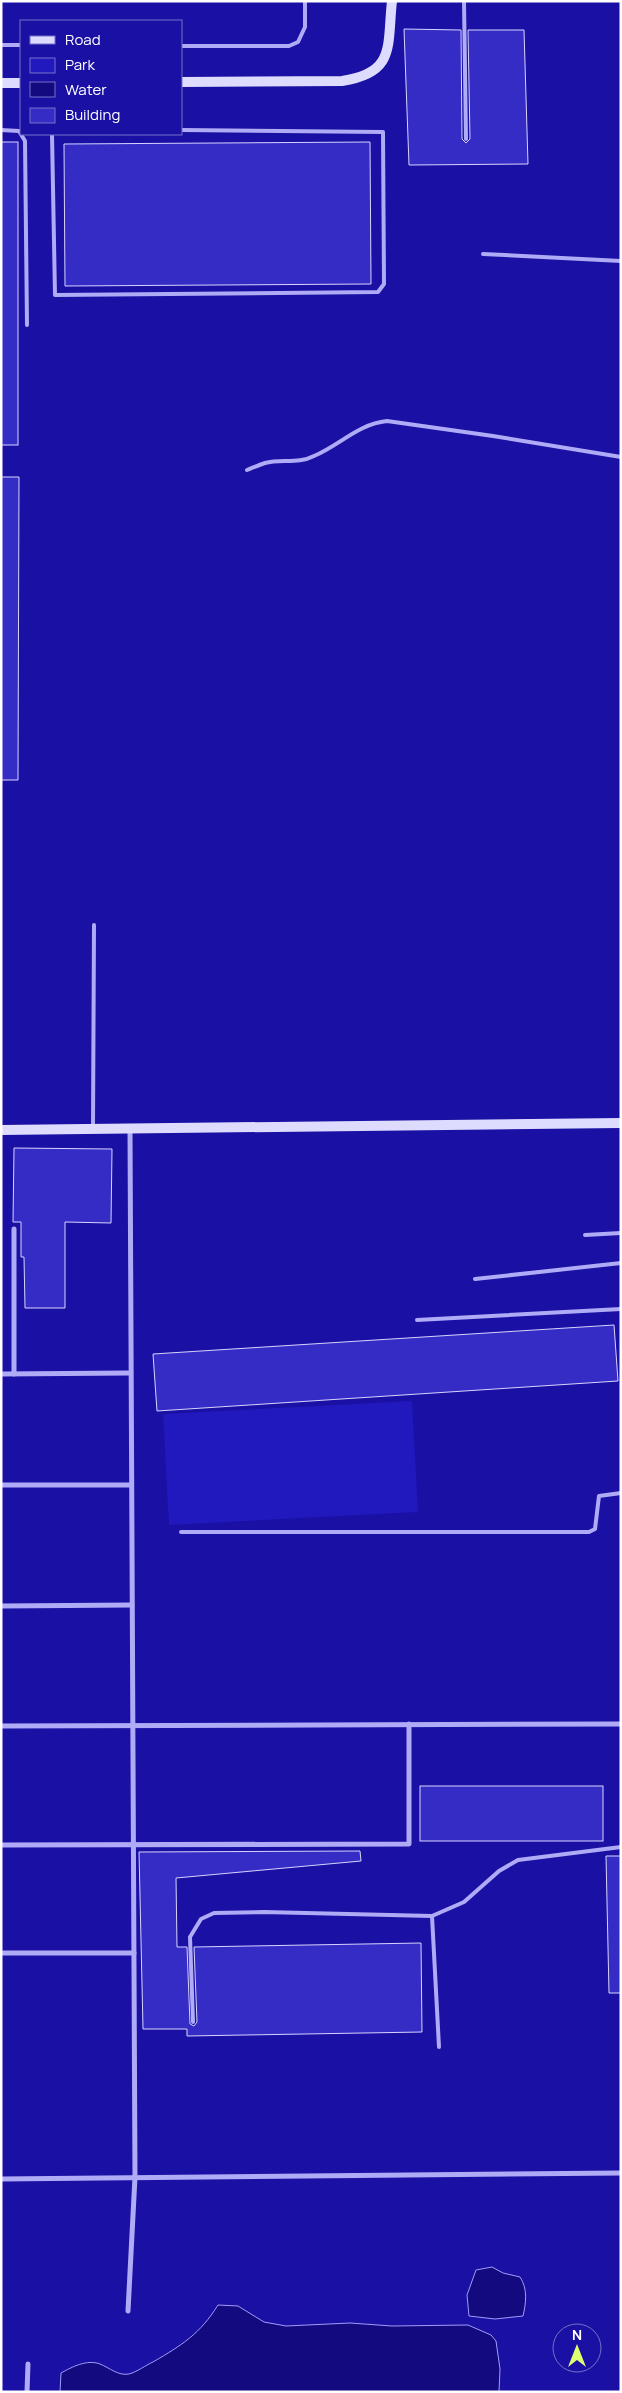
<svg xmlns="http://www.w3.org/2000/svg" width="622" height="2393" viewBox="0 0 622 2393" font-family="Manrope,sans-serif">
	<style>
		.green { fill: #2118be }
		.water { fill: #130a7f; stroke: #a19df9 }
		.building { fill: #352cc6; stroke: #d7d4fe }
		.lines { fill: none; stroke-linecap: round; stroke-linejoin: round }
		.lane { stroke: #afabf6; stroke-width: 4 }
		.street { stroke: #afabf6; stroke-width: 5 }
		.secondary { stroke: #dedcfe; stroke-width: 10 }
	</style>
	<rect width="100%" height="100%" fill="#1a10a3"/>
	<!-- green -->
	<polygon class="green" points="412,1401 418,1512 169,1525 163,1414"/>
	<!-- water -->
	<g class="water">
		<path d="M492 2267 503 2273 520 2277C528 2289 526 2303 523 2316L495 2319 469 2316 467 2295 476 2270Z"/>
		<path d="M218 2305 238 2306 264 2322 286 2326 350 2323 392 2326 468 2325 491 2335 496 2341 500 2369 499 2392H60L61 2373C72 2367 87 2359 100 2364 110 2368 118 2376 129 2374 137 2372 146 2365 153 2362 182 2345 200 2334 218 2305Z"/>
	</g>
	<!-- building -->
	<g class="building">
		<polygon points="404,29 461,30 462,139 466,143 470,139 468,30 524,30 528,164 409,165"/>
		<rect x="1" y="142" width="17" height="303"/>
		<polygon points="370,142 371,284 65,286 64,144"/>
		<polygon points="1,477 19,477 18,780 1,780"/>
		<polygon points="14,1148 112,1149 111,1223 65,1222 65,1308 25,1308 24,1257 21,1257 21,1222 13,1222"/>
		<polygon points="614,1325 618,1381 157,1411 153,1354"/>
		<rect x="420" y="1786" width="183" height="55"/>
		<polygon points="360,1851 361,1861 176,1878 177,1947 187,1947 190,2024 194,2026 197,2022 194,1947 421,1943 422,2032 187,2036 187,2029 143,2029 139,1852"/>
		<polygon points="606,1856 621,1856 621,1993 609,1993"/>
	</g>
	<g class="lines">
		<!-- lane -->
		<g class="lane">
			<polyline points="464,1 466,139"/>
			<polyline points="1,45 21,45"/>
			<polyline points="181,46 289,46 298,42 305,27 305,1"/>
			<polyline points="1,130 19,131 25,141 27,325"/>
			<polyline points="52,134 55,295 378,292 384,284 383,132 181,130"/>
			<polyline points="483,254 621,261"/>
			<path d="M247 470C252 468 259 465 265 463 281 459 299 464 314 456 340 445 358 424 387 421L493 436 621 457"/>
			<polyline points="93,1128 94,925"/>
			<polyline points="585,1235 621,1233"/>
			<polyline points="475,1279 621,1263"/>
			<polyline points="417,1320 621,1309"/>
			<polyline points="181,1532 589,1532 595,1529 599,1496 621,1493"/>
			<polyline points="432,1916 439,2047"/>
			<polyline points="193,2022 190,1937 201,1919 214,1913 264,1912 432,1916 464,1902 499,1871 518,1860 621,1847"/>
		</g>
		<!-- street -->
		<g class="street">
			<polyline points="14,1229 14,1374"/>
			<polyline points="1,1374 130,1373"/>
			<polyline points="1,1485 131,1485"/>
			<polyline points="1,1606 132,1605"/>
			<polyline points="1,1726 621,1724"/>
			<polyline points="1,1845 409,1844 409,1724"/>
			<polyline points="1,1953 134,1953"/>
			<polyline points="1,2179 621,2173"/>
			<polyline points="128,2311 135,2177 130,1129"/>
			<polyline points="27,2392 28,2364"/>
		</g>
		<!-- secondary -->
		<g class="secondary">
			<path d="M181 82 342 81C396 73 387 46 392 1"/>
			<polyline points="1,83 21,83"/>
			<polyline points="1,1130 621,1123"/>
		</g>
	</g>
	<!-- border -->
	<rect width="622" height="2393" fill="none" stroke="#ffffff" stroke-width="5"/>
	<!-- legend -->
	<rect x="20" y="20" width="162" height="115" fill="#1a10a3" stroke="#7670c8"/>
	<rect x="30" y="36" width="25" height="8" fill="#dedcfe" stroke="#7670c8"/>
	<text x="65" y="45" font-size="15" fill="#ffffff">Road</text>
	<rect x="30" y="58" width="25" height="15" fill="#2118be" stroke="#7670c8"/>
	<text x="65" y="70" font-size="15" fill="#ffffff">Park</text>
	<rect x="30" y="82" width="25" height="15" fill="#130a7f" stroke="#7670c8"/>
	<text x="65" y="95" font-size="15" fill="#ffffff">Water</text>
	<rect x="30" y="108" width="25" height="15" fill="#352cc6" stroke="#7670c8"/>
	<text x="65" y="120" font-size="15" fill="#ffffff">Building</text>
	<!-- north arrow -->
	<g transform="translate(577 2348)"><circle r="24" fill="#1a10a3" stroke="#7670c8"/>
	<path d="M0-4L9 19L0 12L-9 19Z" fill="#e0ff70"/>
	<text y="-8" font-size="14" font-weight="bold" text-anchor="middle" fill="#ffffff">N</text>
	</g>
</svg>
